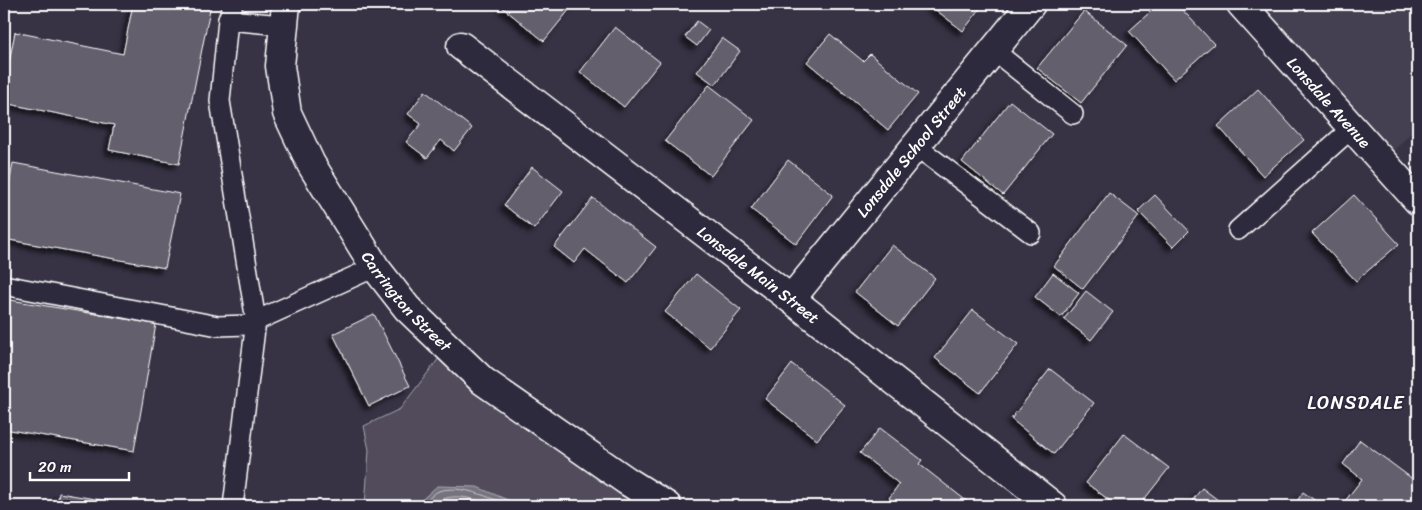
<svg xmlns="http://www.w3.org/2000/svg" width="1422" height="510" viewBox="0 0 1422 510" font-family="Sriracha,sans-serif">
	<style>
		.built { fill: #444051 }
		.green { fill: #514c5c; stroke: #a8a6ae }
		.water { fill: #76737f; stroke: #adabb2 }
		.lines { fill: none; stroke-linecap: round; stroke-linejoin: round }
		.shore { stroke: #c8c7cc; stroke-width: 1 }
		.building { fill: #635f6d; stroke: #fff; filter: url(#shadow) }
		.service-casing { stroke: #fff; stroke-width: 22 }
		.minor-casing { stroke: #fff; stroke-width: 31 }
		.primary-casing { stroke: #fff; stroke-width: 31 }
		.service { stroke: #2f2a3d; stroke-width: 19 }
		.minor { stroke: #2f2a3d; stroke-width: 28 }
		.primary { stroke: #2f2a3d; stroke-width: 28 }
		.labels { text-anchor: middle; dominant-baseline: central; stroke-width: 4; stroke-linejoin: round; paint-order: stroke }
		.street-label { font-size: 16px; fill: #fff; stroke: #2f2a3d }
		.quarter-label { font-size: 19px; letter-spacing: 1px; fill: #fff; stroke: #2f2a3d }
	</style>
	<defs>
		<filter id="shadow"><feDropShadow dx="-4.5" dy="4.5" stdDeviation="2.5" flood-color="#0009"/></filter>
	</defs>
	<rect width="100%" height="100%" fill="#373345"/>
	<filter id="ink" filterUnits="userSpaceOnUse"><feTurbulence type="fractalNoise" baseFrequency=".02" numOctaves="2"/><feDisplacementMap in="SourceGraphic" scale="10" xChannelSelector="R" yChannelSelector="G"/><feConvolveMatrix kernelMatrix="1 2 1 2 8 2 1 2 1" color-interpolation-filters="sRGB"/></filter>
	<g filter="url(#ink)">
		<!-- built -->
		<polygon class="built" points="1247,4 1418,4 1418,126 1390,154"/>
		<!-- green -->
		<polygon class="green" points="446,349 666,506 522,506 515,502 418,502 415,506 365,506 369,450 364,426 400,409"/>
		<!-- water -->
		<polygon class="water" points="437,486 477,487 522,506 415,506"/>
		<g class="lines">
			<!-- shore -->
			<g class="shore">
				<path d="M421 506C426 502 433 493 439 491 462 484 490 498 511 506"/>
				<path d="M431 506C450 490 472 498 494 506"/>
			</g>
		</g>
		<!-- building -->
		<g class="building">
			<polygon points="133,4 211,4 179,164 109,150 114,125 4,103 4,88 15,32 123,54"/>
			<polygon points="506,4 574,4 544,41 503,8"/>
			<polygon points="928,4 984,4 963,31"/>
			<polygon points="1159,4 1177,4 1214,44 1174,80 1129,31"/>
			<polygon points="1084,11 1127,45 1081,103 1037,68"/>
			<polygon points="697,21 709,30 697,46 685,37"/>
			<polygon points="615,27 660,62 624,107 580,72"/>
			<polygon points="830,34 863,61 870,54 918,94 888,130 807,62"/>
			<polygon points="722,38 740,51 715,85 697,72"/>
			<polygon points="709,85 754,120 711,176 665,141"/>
			<polygon points="1258,89 1304,140 1263,176 1218,126"/>
			<polygon points="425,91 472,128 454,151 441,140 427,158 406,142 421,124 408,114"/>
			<polygon points="1010,101 1052,134 1003,195 962,162"/>
			<polygon points="788,160 833,195 796,244 751,209"/>
			<polygon points="13,163 180,194 165,268 4,239 4,213"/>
			<polygon points="532,167 563,191 534,229 504,205"/>
			<polygon points="1109,193 1139,216 1083,289 1054,266"/>
			<polygon points="1155,195 1189,231 1173,247 1138,211"/>
			<polygon points="1354,195 1399,244 1356,281 1312,233"/>
			<polygon points="593,198 656,247 628,283 585,249 574,263 554,247"/>
			<polygon points="892,245 935,278 898,326 855,292"/>
			<polygon points="1053,273 1079,293 1061,317 1035,297"/>
			<polygon points="696,274 741,310 710,348 665,312"/>
			<polygon points="1086,291 1113,312 1091,340 1064,319"/>
			<polygon points="4,299 156,324 134,451 4,429"/>
			<polygon points="973,310 1018,344 980,393 935,358"/>
			<polygon points="374,314 410,386 369,406 333,334"/>
			<polygon points="792,364 845,405 817,440 765,399"/>
			<polygon points="1050,369 1094,403 1054,454 1011,419"/>
			<polygon points="880,428 922,460 919,464 973,506 900,506 889,498 899,484 860,453"/>
			<polygon points="1124,434 1169,468 1139,506 1117,506 1086,483"/>
			<polygon points="1360,440 1418,483 1418,502 1415,506 1342,505 1362,479 1343,464"/>
			<polygon points="1202,488 1226,506 1188,506"/>
			<polygon points="1303,492 1320,504 1318,506 1294,506"/>
			<polygon points="59,493 137,506 57,506"/>
		</g>
		<g class="lines">
			<defs>
				<g id="service">
					<polyline points="233,4 228,20 220,101 256,321 233,506"/>
					<polyline points="228,20 282,25"/>
					<polyline points="993,50 1073,114"/>
					<polyline points="916,146 1031,233"/>
					<polyline points="1238,230 1352,128"/>
					<polyline points="4,285 218,326 247,325 375,267"/>
				</g>
				<g id="minor">
					<path id="s1" d="M286 4 280 66 287 113 311 164 375 267 407 308 483 381 627 481 667 506"/>
					<path id="s2" d="M461 46 791 299 1053 506"/>
					<path id="s3" d="M791 299 1031 4"/>
				</g>
				<g id="primary">
					<path id="s4" d="M1241 4 1418 201"/>
				</g>
			</defs>
			<!-- service casing -->
			<use href="#service" class="service-casing"/>
			<!-- minor casing -->
			<use href="#minor" class="minor-casing"/>
			<!-- primary casing -->
			<use href="#primary" class="primary-casing"/>
			<!-- service -->
			<use href="#service" class="service"/>
			<!-- minor -->
			<use href="#minor" class="minor"/>
			<!-- primary -->
			<use href="#primary" class="primary"/>
		</g>
	</g>
	<g class="labels">
		<!-- street labels -->
		<g class="street-label">
			<text stroke="none"><textPath href="#s4" startOffset="132">Lonsdale Avenue</textPath></text>
			<text stroke="none"><textPath href="#s3" startOffset="190">Lonsdale School Street</textPath></text>
			<text stroke="none"><textPath href="#s2" startOffset="375">Lonsdale Main Street</textPath></text>
			<text stroke="none"><textPath href="#s1" startOffset="334">Carrington Street</textPath></text>
		</g>
		<!-- quarter labels -->
		<g class="quarter-label">
			<text x="1356" y="402">LONSDALE</text>
		</g>
	</g>
	<!-- margin -->
	<rect width="1422" height="510" fill="none" stroke="#2f2a3d" stroke-width="20"/>
	<rect x="10" y="10" width="1402" height="490" fill="none" stroke="#fff" stroke-width="2" filter="url(#ink)"/>
	<!-- scale -->
	<path d="M30 472v8h99v-8" fill="none" stroke="#ffffff" stroke-width="2.5"/>
	<text x="38" y="472" font-size="15" fill="#ffffff" stroke="#2f2a3d" stroke-width="4" paint-order="stroke">20 m</text>
</svg>
